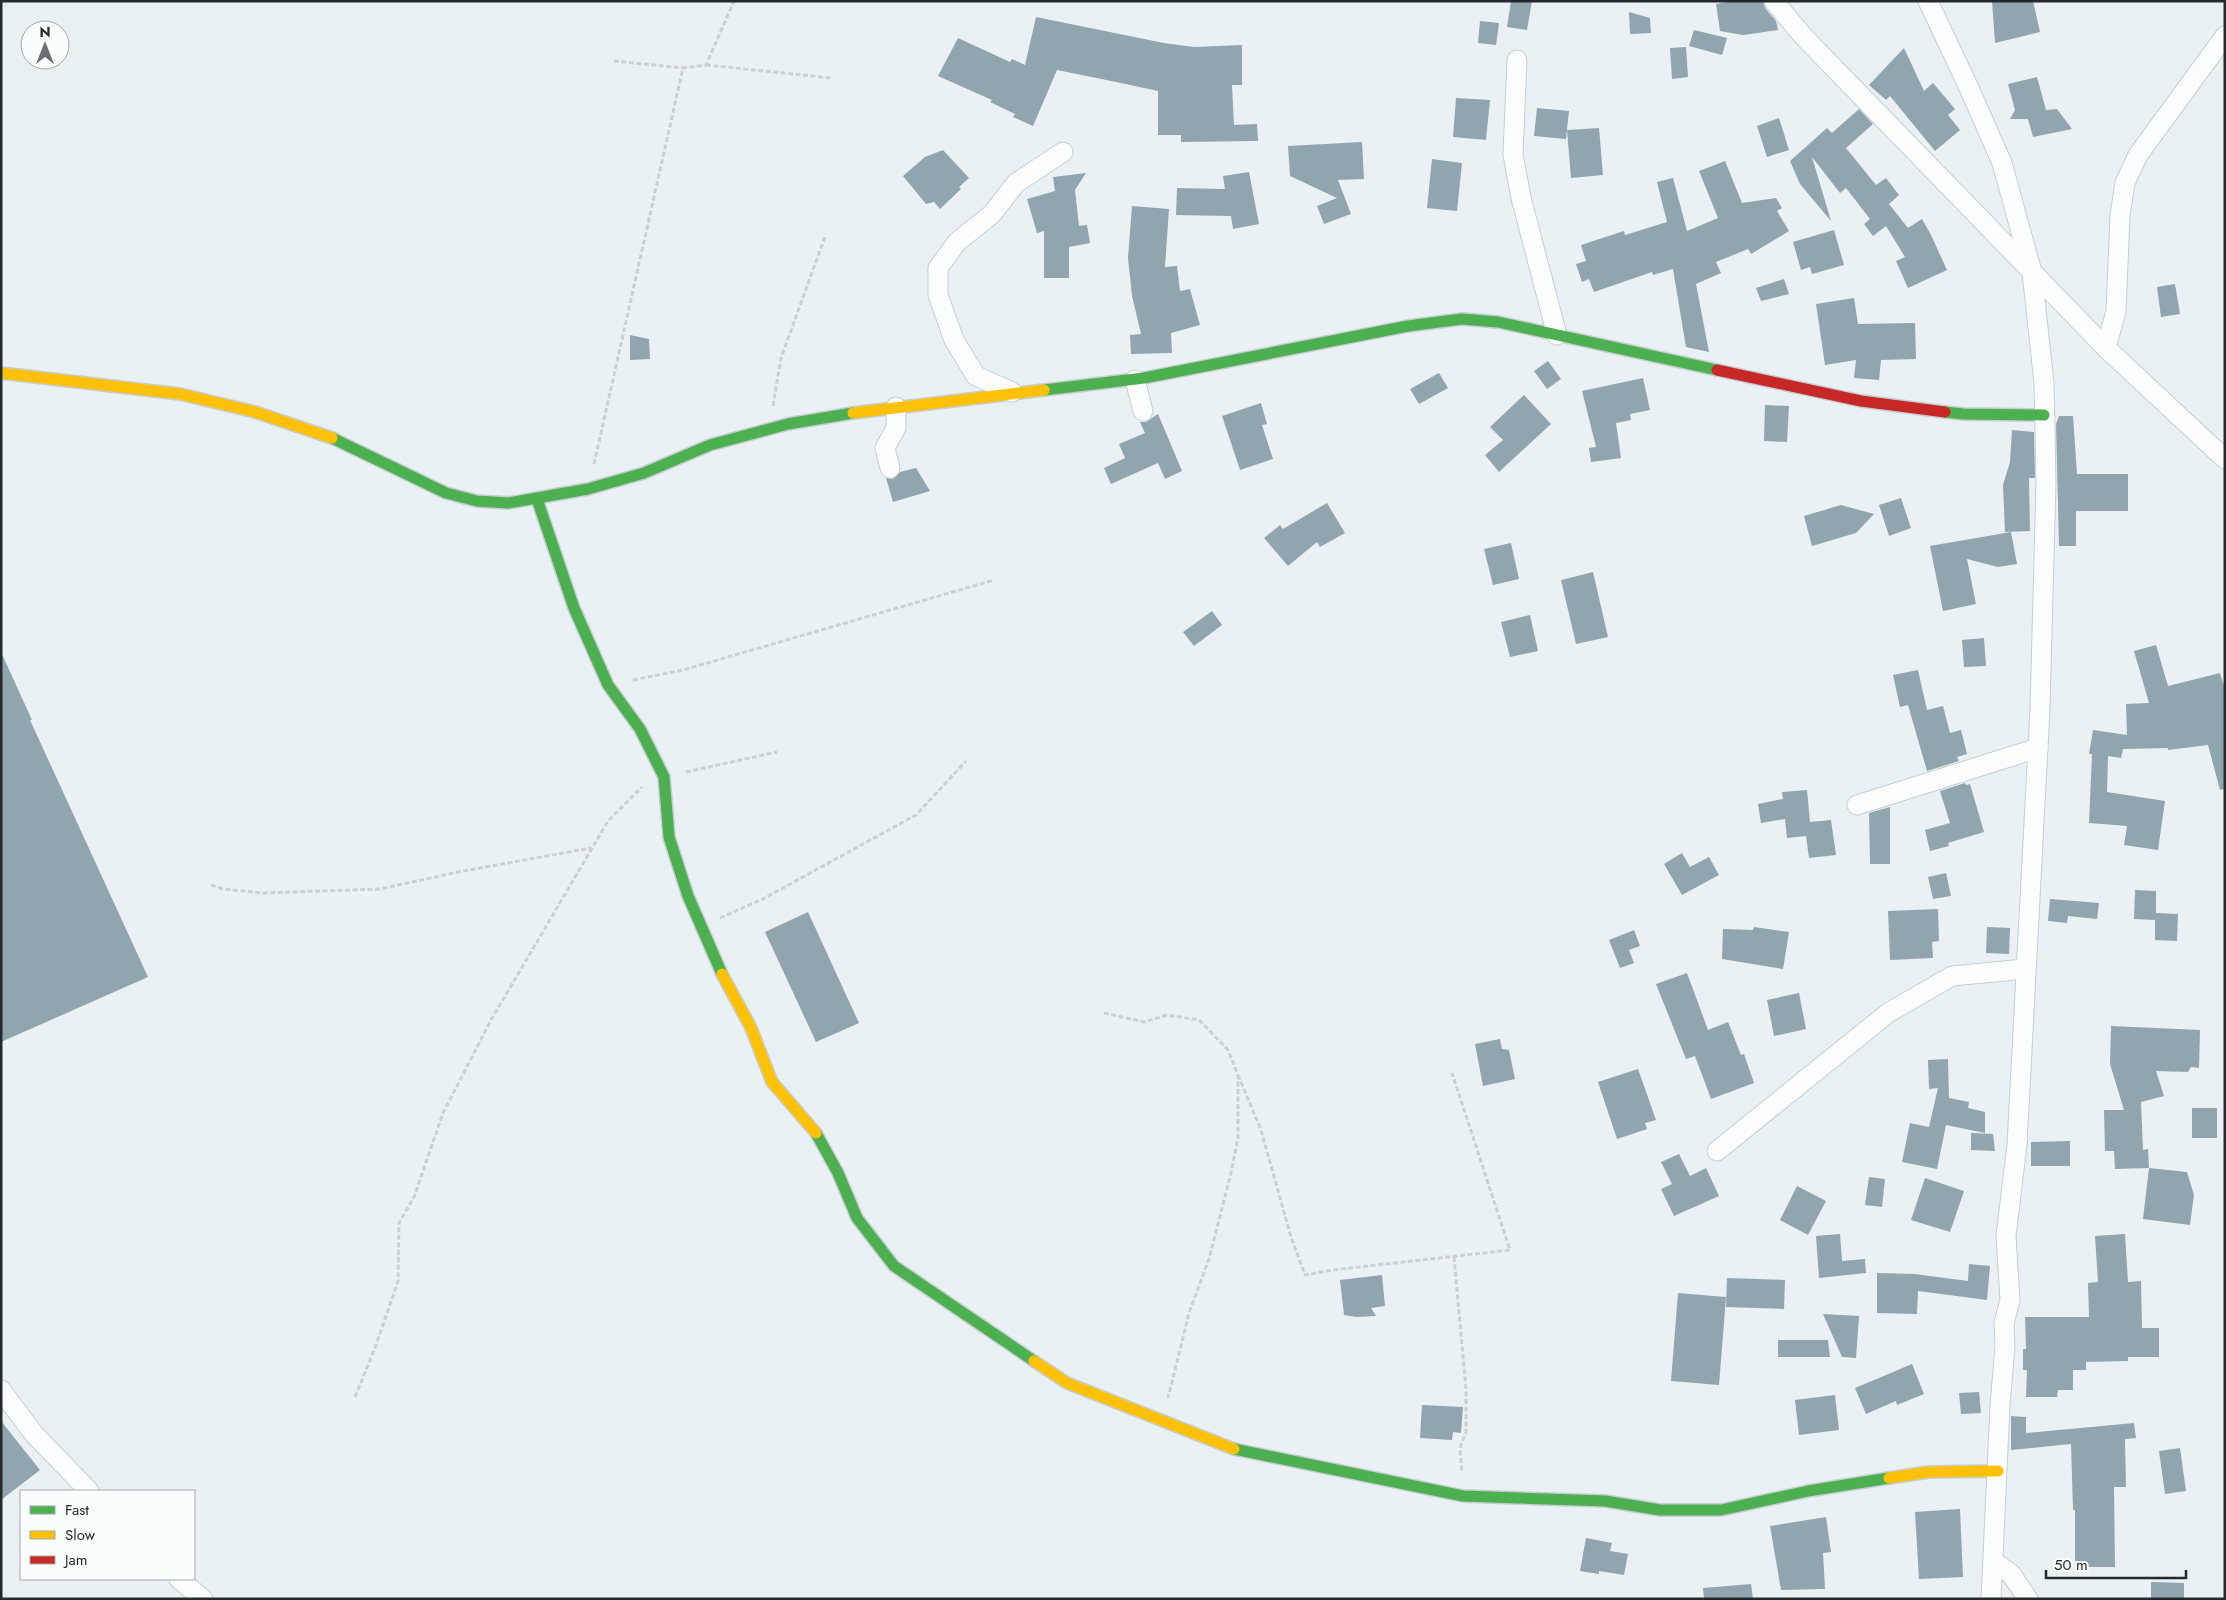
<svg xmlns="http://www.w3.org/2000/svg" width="2226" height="1600" viewBox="0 0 2226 1600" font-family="Jost,sans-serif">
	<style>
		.building { fill: #90a5ad }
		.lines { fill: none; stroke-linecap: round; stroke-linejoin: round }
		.street-casing { stroke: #c7ced1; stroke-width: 21 }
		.fast-casing { stroke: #c7ced1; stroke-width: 14 }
		.slow-casing { stroke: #c7ced1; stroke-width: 14 }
		.jam-casing { stroke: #c7ced1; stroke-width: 14 }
		.path { stroke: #cdd0d1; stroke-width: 3; stroke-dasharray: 5 2.5; stroke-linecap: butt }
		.street { stroke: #fcfdfd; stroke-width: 19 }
		.fast { stroke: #4caf50; stroke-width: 11 }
		.slow { stroke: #ffc107; stroke-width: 11 }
		.jam { stroke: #c62828; stroke-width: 11 }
	</style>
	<rect width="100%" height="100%" fill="#e9f1f4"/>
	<!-- building -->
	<g class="building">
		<polygon points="1511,1 1532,1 1527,30 1507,27"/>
		<polygon points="1735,1 1763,1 1765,8 1776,21 1778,30 1743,35 1720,31 1716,4"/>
		<polygon points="1992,1 2033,1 2040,32 1995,43"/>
		<polygon points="1629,12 1650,18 1651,33 1630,34"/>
		<polygon points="1036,17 1164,43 1194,47 1242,45 1242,85 1232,85 1234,125 1257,124 1258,141 1181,142 1181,135 1158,135 1158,91 1121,83 1057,70 1033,126 1013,117 1015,114 990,102 992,100 938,76 958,38 1010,62 1012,59 1025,65"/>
		<polygon points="1480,21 1499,23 1496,45 1478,43"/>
		<polygon points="1694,30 1727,38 1722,55 1689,46"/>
		<polygon points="1686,47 1688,77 1672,79 1670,48"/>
		<polygon points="1904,48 1924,91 1933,83 1955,109 1948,115 1960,130 1935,151 1890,96 1886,100 1869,85"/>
		<polygon points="2037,77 2046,110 2057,109 2072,129 2033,137 2028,119 2010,119 2015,110 2008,84"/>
		<polygon points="1456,98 1490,100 1486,140 1453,137"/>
		<polygon points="1537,108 1569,111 1566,139 1534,136"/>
		<polygon points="1859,109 1873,124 1846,148 1876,185 1886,178 1899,195 1889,204 1908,228 1922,219 1931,235 1947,270 1908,288 1896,261 1905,257 1886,226 1873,236 1864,224 1870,219 1846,188 1840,193 1812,157 1831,221 1800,184 1790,161 1827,128 1832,133"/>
		<polygon points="1779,118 1789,150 1767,157 1757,126"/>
		<polygon points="1599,128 1603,175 1571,178 1567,130"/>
		<polygon points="1362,142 1364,179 1338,180 1351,214 1324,224 1317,206 1337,198 1290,176 1288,146"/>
		<polygon points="943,150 969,178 959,187 961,189 940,209 934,202 926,204 903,176 925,157"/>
		<polygon points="1432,159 1462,163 1457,211 1427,208"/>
		<polygon points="1725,161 1742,203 1776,198 1782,208 1777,211 1789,231 1751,254 1748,249 1716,262 1721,273 1696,284 1709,352 1686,347 1673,269 1653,275 1652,272 1594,292 1589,279 1582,282 1576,264 1586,261 1581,245 1624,231 1625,235 1667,222 1657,182 1673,178 1687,231 1718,218 1699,171"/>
		<polygon points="1249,172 1259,224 1233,229 1231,216 1176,215 1177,188 1225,189 1223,176"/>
		<polygon points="1086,173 1075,190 1079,226 1087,225 1090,243 1069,247 1069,278 1044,278 1044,231 1037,233 1027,199 1055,191 1053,177"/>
		<polygon points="1132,206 1169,209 1165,267 1177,266 1180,291 1190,289 1200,325 1171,333 1172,353 1131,354 1130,335 1141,334 1132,296 1128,258"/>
		<polygon points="1834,230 1844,265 1812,274 1810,267 1801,270 1793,242"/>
		<polygon points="1784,279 1789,294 1761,301 1756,288"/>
		<polygon points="2175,284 2180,314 2161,317 2157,287"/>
		<polygon points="1854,298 1858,324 1915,323 1916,359 1881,360 1879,380 1854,378 1856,360 1825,365 1816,304"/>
		<polygon points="630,335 649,339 650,359 630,360"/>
		<polygon points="1548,361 1561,379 1547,389 1534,371"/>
		<polygon points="1439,373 1448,388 1419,404 1410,389"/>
		<polygon points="1643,378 1650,410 1630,414 1631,420 1616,423 1621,458 1591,462 1589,448 1596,447 1582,391"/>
		<polygon points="1524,395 1551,424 1499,472 1485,455 1503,440 1490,427"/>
		<polygon points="1261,403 1267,424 1262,425 1273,459 1240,470 1222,416"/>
		<polygon points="1765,405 1789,406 1787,442 1764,441"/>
		<polygon points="1158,414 1182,471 1165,479 1158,463 1111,484 1104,468 1125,458 1119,444 1145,433 1140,422 1146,422"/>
		<polygon points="2059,416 2073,416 2077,474 2128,474 2128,511 2076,511 2076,546 2059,546 2056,424"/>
		<polygon points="2012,430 2034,432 2035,478 2029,478 2030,531 2005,532 2003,485 2010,462"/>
		<polygon points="916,468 930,491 893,502 886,478 893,479 900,472"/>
		<polygon points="1901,498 1911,528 1889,536 1879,505"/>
		<polygon points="1327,503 1345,533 1320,547 1317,542 1288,566 1264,538 1280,525 1283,529"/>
		<polygon points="1841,505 1874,514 1856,533 1812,546 1804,516"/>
		<polygon points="2011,532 2017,564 1998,567 1967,559 1976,604 1943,611 1930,546"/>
		<polygon points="1511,543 1519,579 1493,585 1484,549"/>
		<polygon points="1593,572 1608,637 1576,644 1561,580"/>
		<polygon points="1212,611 1222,625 1194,646 1183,632"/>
		<polygon points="1530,615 1538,651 1510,657 1501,622"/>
		<polygon points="1984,638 1986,666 1964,667 1962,640"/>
		<polygon points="2156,645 2168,686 2220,673 2225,690 2225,789 2220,790 2208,745 2168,750 2168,748 2123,749 2121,758 2108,756 2107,792 2165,801 2158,850 2124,845 2127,826 2089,823 2092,754 2089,754 2093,730 2127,735 2126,704 2149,703 2134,651"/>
		<polygon points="1,652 32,720 30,720 148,977 1,1042"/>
		<polygon points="1918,670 1927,710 1943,706 1950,733 1961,730 1967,754 1957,757 1959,761 1927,771 1908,705 1900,707 1893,675"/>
		<polygon points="1965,783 1966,785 1970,784 1984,832 1948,843 1949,846 1930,851 1925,830 1950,823 1940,791"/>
		<polygon points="1807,790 1810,822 1831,820 1836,855 1809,858 1806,836 1787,838 1785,819 1761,823 1758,804 1783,799 1782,792"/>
		<polygon points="1890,807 1890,864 1870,864 1869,813"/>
		<polygon points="1682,853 1690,867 1709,857 1719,875 1682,895 1664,864"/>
		<polygon points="1946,873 1951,896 1933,899 1928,877"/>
		<polygon points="2135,890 2156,891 2156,913 2178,914 2177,941 2155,940 2155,920 2134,919"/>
		<polygon points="2050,899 2099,903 2097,919 2068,916 2067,923 2048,921"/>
		<polygon points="1938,909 1939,941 1932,942 1933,958 1890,960 1888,911"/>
		<polygon points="808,912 859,1023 816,1042 765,932"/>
		<polygon points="1754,927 1789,932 1783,969 1722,959 1723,929 1753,930"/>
		<polygon points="1987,927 2010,928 2009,954 1986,953"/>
		<polygon points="1634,930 1640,946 1629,950 1634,963 1620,968 1609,940"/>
		<polygon points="1687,973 1708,1030 1728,1022 1741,1055 1744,1054 1754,1083 1711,1099 1695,1056 1686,1059 1656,984"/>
		<polygon points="1799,993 1806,1029 1774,1036 1767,1000"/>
		<polygon points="2111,1026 2200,1030 2199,1068 2191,1067 2188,1072 2156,1071 2164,1096 2141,1102 2143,1150 2148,1149 2149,1168 2115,1169 2114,1151 2105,1151 2104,1110 2124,1110 2110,1064"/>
		<polygon points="1500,1039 1502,1049 1509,1050 1515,1079 1483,1086 1475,1044"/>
		<polygon points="1948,1059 1949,1098 1969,1102 1968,1108 1985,1112 1985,1133 1946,1125 1937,1169 1902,1162 1910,1123 1929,1127 1938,1088 1929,1089 1928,1060"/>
		<polygon points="1638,1069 1656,1120 1645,1123 1647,1129 1617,1139 1598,1082"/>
		<rect x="2192" y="1108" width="25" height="30"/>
		<polygon points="1971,1133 1993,1134 1995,1151 1971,1150"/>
		<polygon points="2070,1141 2070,1166 2031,1166 2031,1142"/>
		<polygon points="1679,1154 1690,1176 1706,1168 1719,1196 1674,1216 1661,1189 1672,1184 1661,1162"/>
		<polygon points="2149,1168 2187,1172 2194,1195 2190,1225 2143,1219"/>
		<polygon points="1869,1177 1885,1179 1882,1207 1865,1205"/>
		<polygon points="1925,1178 1964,1191 1950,1232 1911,1220"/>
		<polygon points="1797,1186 1826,1201 1808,1235 1780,1220"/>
		<polygon points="1840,1234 1842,1261 1865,1259 1866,1273 1819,1278 1816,1236"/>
		<polygon points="2125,1234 2128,1282 2141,1281 2142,1328 2159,1328 2159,1357 2128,1357 2128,1361 2086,1362 2086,1370 2073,1370 2073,1390 2058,1390 2057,1397 2026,1397 2027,1370 2023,1370 2023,1349 2026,1349 2025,1317 2089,1317 2088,1283 2098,1282 2095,1236"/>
		<polygon points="1969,1264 1990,1266 1987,1300 1918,1291 1917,1314 1877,1313 1877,1273 1915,1274 1968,1281"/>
		<polygon points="1382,1275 1385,1306 1371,1308 1376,1316 1356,1317 1344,1315 1340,1280"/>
		<polygon points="1727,1278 1785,1280 1784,1309 1726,1307"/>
		<polygon points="1678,1293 1726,1297 1719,1385 1671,1381"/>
		<polygon points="1823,1314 1859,1316 1856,1358 1842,1357"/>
		<polygon points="1778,1340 1828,1340 1830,1357 1778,1357"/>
		<polygon points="1912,1364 1924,1394 1897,1405 1896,1401 1866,1414 1855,1388"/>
		<polygon points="1979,1392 1981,1413 1961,1414 1959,1393"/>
		<polygon points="1835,1395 1839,1430 1799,1435 1795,1400"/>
		<polygon points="1422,1405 1463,1407 1461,1433 1453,1432 1452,1440 1420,1438"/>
		<polygon points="2011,1416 2026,1417 2026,1433 2134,1423 2136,1438 2125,1439 2126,1487 2114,1487 2115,1567 2075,1567 2075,1510 2073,1510 2071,1444 2011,1450"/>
		<polygon points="1,1421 40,1470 1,1500"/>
		<polygon points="2180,1448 2186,1491 2165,1494 2159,1451"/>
		<polygon points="1960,1509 1963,1577 1919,1579 1915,1512"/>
		<polygon points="1826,1517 1831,1552 1823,1553 1825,1589 1781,1590 1770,1526"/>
		<polygon points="1586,1538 1612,1543 1610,1551 1628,1554 1624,1575 1599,1571 1599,1574 1580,1571"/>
		<polygon points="2151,1582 2184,1583 2184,1599 2151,1599"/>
		<polygon points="1751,1584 1753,1599 1704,1599 1703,1588"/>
	</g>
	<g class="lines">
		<defs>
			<g id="street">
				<polyline points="1774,1 1803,36 2106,348 2225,459"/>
				<polyline points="1928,1 1969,88 2002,163 2032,272 2044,383 2046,482 2040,709 2017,1145 2006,1236 2010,1300 2004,1323 2005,1346 2000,1406 1991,1599"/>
				<polyline points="1517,60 1513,154 1521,198 1557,335"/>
				<polyline points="2106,348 2116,311 2120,215 2125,183 2138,155 2225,36"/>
				<polyline points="1135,380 1143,411"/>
				<polyline points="1012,392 976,376 954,340 938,295 938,268 957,242 992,214 1016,183 1063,152"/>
				<polyline points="890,468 885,448 896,428 896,407"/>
				<polyline points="1857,805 2038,748"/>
				<polyline points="1717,1151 1888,1013 1952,976 2025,969"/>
				<polyline points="1,1390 34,1434 89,1491"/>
				<polyline points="1993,1561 2011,1574 2028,1599"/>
				<polyline points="179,1579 203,1599"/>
			</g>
			<g id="fast">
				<polyline points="1044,390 1144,378 1408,326 1462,319 1498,322 1717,370"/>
				<polyline points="1945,412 1963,414 2044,415"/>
				<polyline points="332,438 446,493 477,501 508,503 588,489 644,473 710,445 788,424 853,413"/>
				<polyline points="537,499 574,608 608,685 640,729 664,777 669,837 688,896 722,974"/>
				<polyline points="816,1133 838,1173 857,1218 894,1266 1034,1361"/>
				<polyline points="1234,1449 1463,1496 1605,1501 1660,1510 1721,1510 1808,1491 1889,1478"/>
			</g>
			<g id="slow">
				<polyline points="1,373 180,394 255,412 332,438"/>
				<polyline points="853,413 1044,390"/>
				<polyline points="722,974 751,1028 772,1082 816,1133"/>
				<polyline points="1034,1361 1067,1383 1234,1449"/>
				<polyline points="1889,1478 1929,1472 1998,1471"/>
			</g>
			<polyline id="jam" points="1717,370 1861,401 1945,412"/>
		</defs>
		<!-- street casing -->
		<use href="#street" class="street-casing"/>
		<!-- fast casing -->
		<use href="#fast" class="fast-casing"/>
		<!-- slow casing -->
		<use href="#slow" class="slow-casing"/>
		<!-- jam casing -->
		<use href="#jam" class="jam-casing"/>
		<!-- path -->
		<g class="path">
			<polyline points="614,61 683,68"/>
			<polyline points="706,65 831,78"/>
			<polyline points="773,406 781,358 826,234"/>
			<polyline points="594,464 683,68 706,65 734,1"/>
			<polyline points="633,680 683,670 994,580"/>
			<polyline points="686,772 777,752"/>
			<polyline points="211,885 223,889 263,893 380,889 458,872 591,848"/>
			<polyline points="720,918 761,900 916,815 966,761"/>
			<polyline points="1104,1013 1144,1022 1167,1015 1199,1020 1228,1050 1238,1075 1238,1138 1231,1173 1209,1259 1189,1313 1168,1398"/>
			<polyline points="1238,1075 1261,1130 1291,1237 1305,1275 1333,1270 1510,1250 1452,1073"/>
			<polyline points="1454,1257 1466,1389 1466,1432 1460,1448 1462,1473"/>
			<polyline points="355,1397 375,1348 398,1281 399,1223 414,1197 443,1113 491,1020 608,821 642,787"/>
		</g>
		<!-- street -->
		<use href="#street" class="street"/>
		<!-- fast -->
		<use href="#fast" class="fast"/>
		<!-- slow -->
		<use href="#slow" class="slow"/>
		<!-- jam -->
		<use href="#jam" class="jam"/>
	</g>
	<!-- border -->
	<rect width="2226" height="1600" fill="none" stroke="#24292c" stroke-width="5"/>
	<!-- legend -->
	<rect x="20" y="1490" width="175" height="90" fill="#fafdfe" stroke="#a4a8aa"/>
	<rect x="30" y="1506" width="25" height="8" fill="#4caf50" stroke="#a4a8aa"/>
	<text x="65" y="1515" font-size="15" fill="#24292c">Fast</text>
	<rect x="30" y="1531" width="25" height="8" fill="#ffc107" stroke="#a4a8aa"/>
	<text x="65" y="1540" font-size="15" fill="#24292c">Slow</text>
	<rect x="30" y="1556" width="25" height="8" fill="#c62828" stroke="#a4a8aa"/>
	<text x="65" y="1565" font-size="15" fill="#24292c">Jam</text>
	<!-- north arrow -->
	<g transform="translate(45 45)"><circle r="24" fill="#fafdfe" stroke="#a4a8aa"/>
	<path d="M0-4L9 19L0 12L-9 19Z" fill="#696f72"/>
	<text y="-8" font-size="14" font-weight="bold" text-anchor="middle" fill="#24292c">N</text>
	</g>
	<!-- scale -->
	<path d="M2046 1570v8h140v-8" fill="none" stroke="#24292c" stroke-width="2.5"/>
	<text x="2054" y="1570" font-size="15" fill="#24292c" stroke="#fafdfe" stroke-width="4" paint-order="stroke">50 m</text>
</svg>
